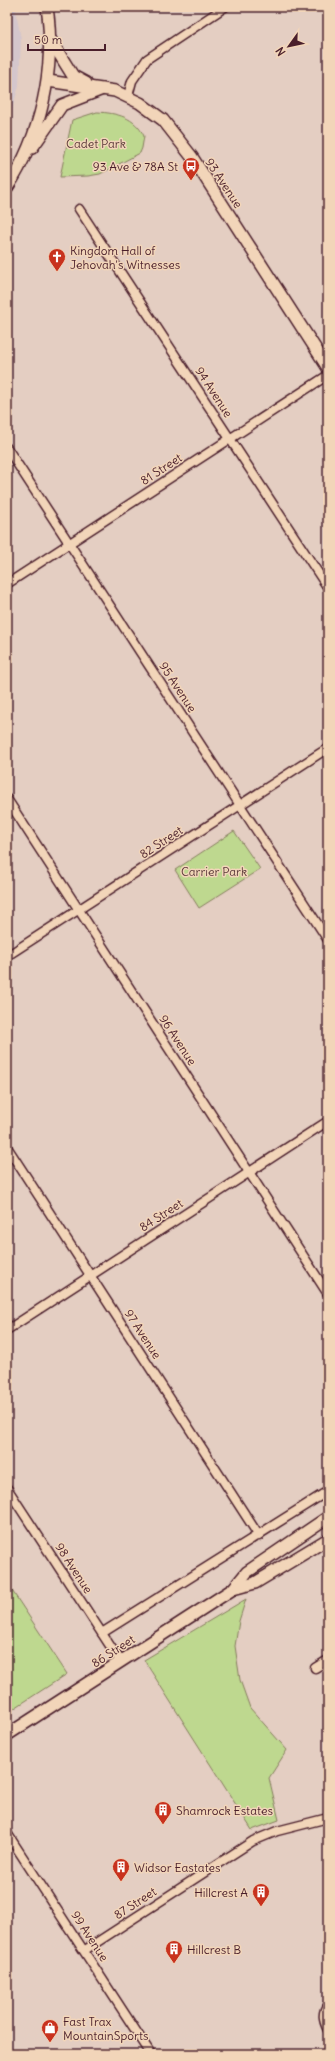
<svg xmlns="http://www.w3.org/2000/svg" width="335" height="2061" viewBox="0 0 335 2061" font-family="Delius,sans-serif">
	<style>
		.built { fill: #d4c6cc }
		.green { fill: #bed88f; stroke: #847c5d }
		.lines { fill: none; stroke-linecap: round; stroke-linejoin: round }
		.street-casing { stroke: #4a1f2b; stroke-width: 11 }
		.secondary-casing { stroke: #4a1f2b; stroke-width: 14 }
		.street { stroke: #f2d5b9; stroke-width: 8 }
		.secondary { stroke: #f2d5b9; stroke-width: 11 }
		.labels { text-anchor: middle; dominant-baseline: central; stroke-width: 3; stroke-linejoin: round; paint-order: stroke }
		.park-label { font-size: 12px; fill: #5b3b3a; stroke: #f2d5b9 }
		.poi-label { font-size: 12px; fill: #4a1f2b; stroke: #f2d5b9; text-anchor: start }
		.street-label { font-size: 12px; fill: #4a1f2b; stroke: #f2d5b9 }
	</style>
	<rect width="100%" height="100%" fill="#e4cec2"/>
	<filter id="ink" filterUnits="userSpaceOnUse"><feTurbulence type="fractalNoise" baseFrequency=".025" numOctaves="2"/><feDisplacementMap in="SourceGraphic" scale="8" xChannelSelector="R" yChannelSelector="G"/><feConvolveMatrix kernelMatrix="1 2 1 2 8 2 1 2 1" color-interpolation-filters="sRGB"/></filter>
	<g filter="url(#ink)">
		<!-- built -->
		<polygon class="built" points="15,7 21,39 19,86 7,125 7,12"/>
		<!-- green -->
		<g class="green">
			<path d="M97 112C117 113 135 117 144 136L142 148 140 153 100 174 88 176 60 177 72 120Z"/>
			<polygon points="234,831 260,869 199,908 175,870"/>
			<polygon points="7,1583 67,1674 7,1713"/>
			<polygon points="246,1599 239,1621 235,1646 240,1680 250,1708 287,1750 269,1778 279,1820 252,1830 144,1660"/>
		</g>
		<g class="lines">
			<defs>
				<g id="street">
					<polyline points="128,96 132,81 147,59 225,7"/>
					<polyline points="79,209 328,588"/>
					<polyline points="7,448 328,940"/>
					<polyline points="7,584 328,375"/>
					<polyline points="7,799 328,1294"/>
					<polyline points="7,956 328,748"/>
					<polyline points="7,1147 259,1536"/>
					<polyline points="7,1330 328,1121"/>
					<polyline points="7,1488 120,1661"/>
					<polyline points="102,1633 328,1491"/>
					<polyline points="315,1668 328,1660"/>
					<polyline points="7,1833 151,2054"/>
					<polyline points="85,1950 253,1841 277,1831 328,1818"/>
					<path d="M328 2004C322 2012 323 2021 328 2030"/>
				</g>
				<g id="secondary">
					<polyline points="50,39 73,76 86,83"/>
					<polyline points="48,81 115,91 140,103 163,120 192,157 328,368"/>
					<polyline points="32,148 62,105 103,89"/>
					<path d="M7 188C41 136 56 69 47 7"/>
					<polyline points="233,1589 255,1583 328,1539"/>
					<polyline points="7,1735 233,1589 247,1572 328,1517"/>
				</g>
			</defs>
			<!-- street casing -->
			<use href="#street" class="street-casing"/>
			<!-- secondary casing -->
			<use href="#secondary" class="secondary-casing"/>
			<!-- street -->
			<use href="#street" class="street"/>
			<!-- secondary -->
			<use href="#secondary" class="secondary"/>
		</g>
	</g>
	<!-- icons -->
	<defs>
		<symbol id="bus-pin" viewBox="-11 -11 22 30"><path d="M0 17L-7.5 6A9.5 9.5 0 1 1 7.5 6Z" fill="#c8321e" stroke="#f2d5b9"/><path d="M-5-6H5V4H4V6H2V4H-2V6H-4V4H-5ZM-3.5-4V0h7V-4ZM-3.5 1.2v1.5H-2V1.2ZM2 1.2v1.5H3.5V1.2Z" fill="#fff"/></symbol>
		<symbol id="church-pin" viewBox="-11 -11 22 30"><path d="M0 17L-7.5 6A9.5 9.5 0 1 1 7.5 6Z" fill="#c8321e" stroke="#f2d5b9"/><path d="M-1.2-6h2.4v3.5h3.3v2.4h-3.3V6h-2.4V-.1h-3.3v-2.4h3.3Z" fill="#fff"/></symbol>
		<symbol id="building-pin" viewBox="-11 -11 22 30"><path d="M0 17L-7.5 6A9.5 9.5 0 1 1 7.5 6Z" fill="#c8321e" stroke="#f2d5b9"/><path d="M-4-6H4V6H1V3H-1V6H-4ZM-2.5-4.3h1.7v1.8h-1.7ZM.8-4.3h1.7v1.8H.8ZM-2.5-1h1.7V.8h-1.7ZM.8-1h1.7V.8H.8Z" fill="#fff"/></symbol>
		<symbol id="shop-pin" viewBox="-11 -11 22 30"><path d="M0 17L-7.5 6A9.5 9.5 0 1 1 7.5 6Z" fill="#c8321e" stroke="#f2d5b9"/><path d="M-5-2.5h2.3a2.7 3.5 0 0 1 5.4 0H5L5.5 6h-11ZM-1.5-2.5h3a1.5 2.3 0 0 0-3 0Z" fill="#fff"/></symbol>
	</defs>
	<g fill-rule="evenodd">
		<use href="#bus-pin" x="181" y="156" width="20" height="27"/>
		<use href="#church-pin" x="47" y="247" width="20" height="27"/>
		<use href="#building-pin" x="153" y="1800" width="20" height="27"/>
		<use href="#building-pin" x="111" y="1857" width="20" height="27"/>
		<use href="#building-pin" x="251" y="1882" width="20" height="27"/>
		<use href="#building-pin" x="164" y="1939" width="20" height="27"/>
		<use href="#shop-pin" x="40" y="2018" width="20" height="27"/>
	</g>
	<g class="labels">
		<!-- park labels -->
		<g class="park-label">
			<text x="96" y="143">Cadet Park</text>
			<text x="214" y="871">Carrier Park</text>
		</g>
		<!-- poi labels -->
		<g class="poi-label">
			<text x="178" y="166" text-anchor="end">93 Ave &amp; 78A St</text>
			<text x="70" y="250">Kingdom Hall of<tspan x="70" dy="14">Jehovah's Witnesses</tspan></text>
			<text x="176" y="1810">Shamrock Estates</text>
			<text x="134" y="1867">Widsor Eastates</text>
			<text x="248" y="1892" text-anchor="end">Hillcrest A</text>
			<text x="187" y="1949">Hillcrest B</text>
			<text x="63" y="2021">Fast Trax<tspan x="63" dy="14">MountainSports</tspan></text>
		</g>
		<!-- street labels -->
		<g class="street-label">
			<text transform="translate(224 183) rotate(57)">93 Avenue</text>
			<text transform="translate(214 392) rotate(57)">94 Avenue</text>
			<text transform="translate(161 469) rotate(-33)">81 Street</text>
			<text transform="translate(178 687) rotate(57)">95 Avenue</text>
			<text transform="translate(161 842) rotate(-33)">82 Street</text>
			<text transform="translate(178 1040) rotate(57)">96 Avenue</text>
			<text transform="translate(161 1215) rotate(-33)">84 Street</text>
			<text transform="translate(143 1334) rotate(57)">97 Avenue</text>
			<text transform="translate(74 1568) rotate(57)">98 Avenue</text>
			<text transform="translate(113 1651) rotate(-33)">86 Street</text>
			<text transform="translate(135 1903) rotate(-33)">87 Street</text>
			<text transform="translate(90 1936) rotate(57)">99 Avenue</text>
		</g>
	</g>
	<!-- margin -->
	<rect width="335" height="2061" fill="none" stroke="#f2d5b9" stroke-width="24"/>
	<rect x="12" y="12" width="311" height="2037" fill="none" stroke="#4a1f2b" stroke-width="1.5" filter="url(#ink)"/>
	<!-- north arrow -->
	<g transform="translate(289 46) rotate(237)" stroke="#f2d5b9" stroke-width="3" paint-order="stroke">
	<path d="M0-3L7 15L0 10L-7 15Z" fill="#4a1f2b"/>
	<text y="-6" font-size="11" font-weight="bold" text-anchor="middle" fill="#4a1f2b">N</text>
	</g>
	<!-- scale -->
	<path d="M28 44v6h77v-6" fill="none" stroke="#4a1f2b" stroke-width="2"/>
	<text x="34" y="44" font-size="12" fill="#4a1f2b" stroke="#f2d5b9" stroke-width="3" paint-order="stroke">50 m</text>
</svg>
